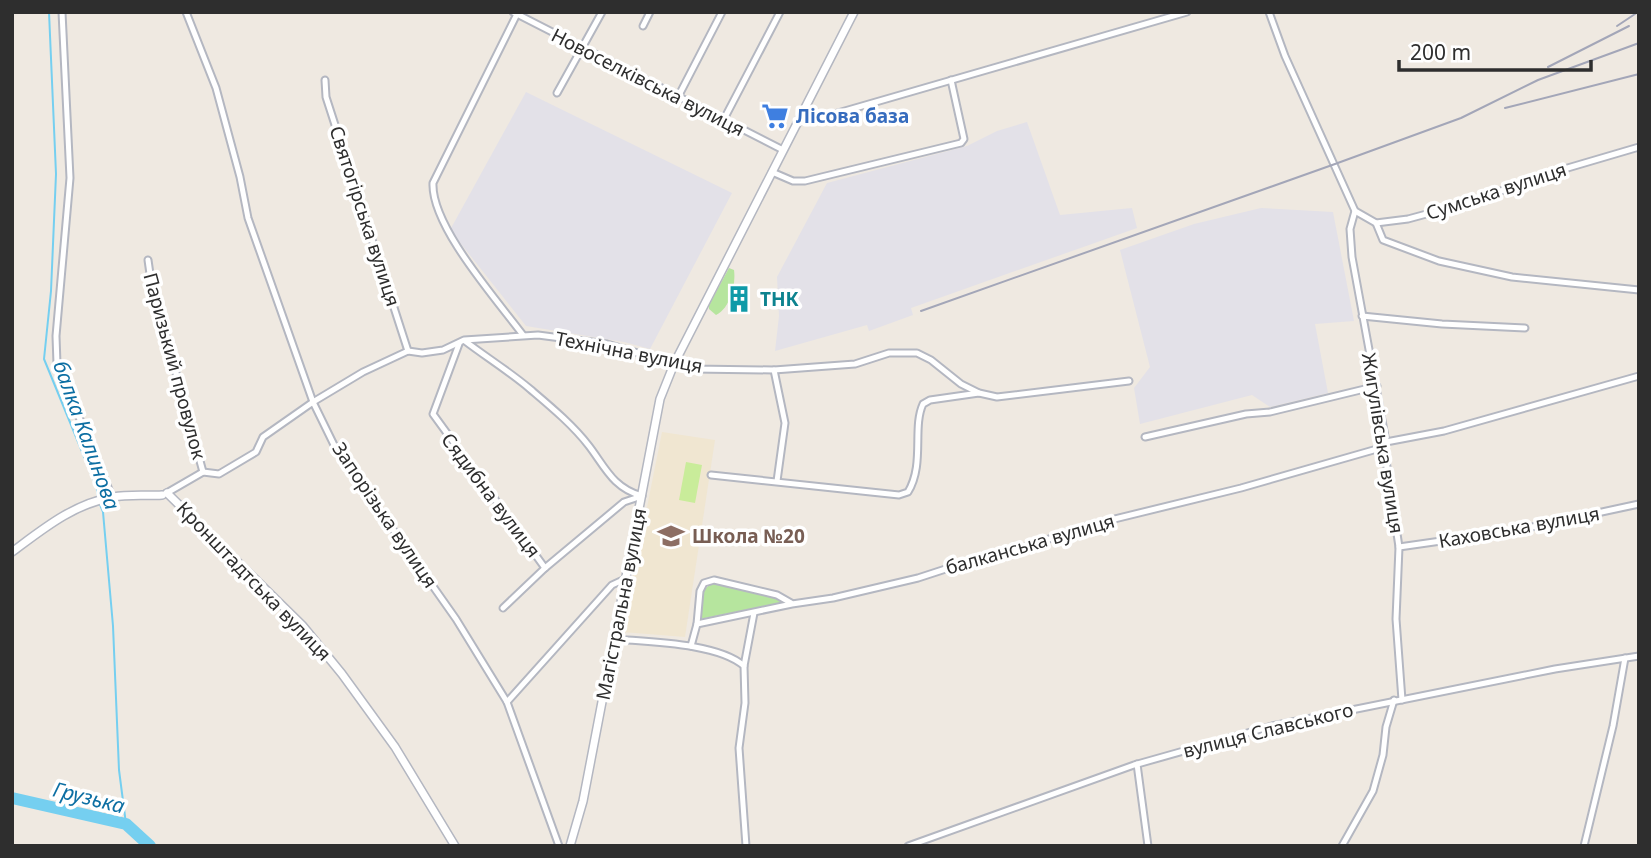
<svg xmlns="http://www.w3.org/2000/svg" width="1651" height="858" viewBox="0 0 1651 858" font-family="'Noto Sans',sans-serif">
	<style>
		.industrial { fill: #e3e1e8 }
		.education { fill: #f0e6d1 }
		.green { fill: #b6e59e }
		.pitch { fill: #c9ec9a }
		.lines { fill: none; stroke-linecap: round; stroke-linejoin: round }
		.stream { stroke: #75cff0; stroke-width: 2 }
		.river { stroke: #75cff0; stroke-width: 12 }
		.street-casing { stroke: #b4b7c1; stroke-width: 9 }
		.secondary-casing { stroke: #b4b7c1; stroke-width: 10 }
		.street { stroke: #fff; stroke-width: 5 }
		.secondary { stroke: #fff; stroke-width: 7 }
		.rail { stroke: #a3a6b8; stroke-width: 2 }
		.labels { text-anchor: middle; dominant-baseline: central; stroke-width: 7; stroke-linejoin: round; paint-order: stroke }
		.street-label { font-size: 19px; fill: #2e2e2e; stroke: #fff }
		.shop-label { font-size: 19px; font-weight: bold; fill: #366cbe; stroke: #fff; text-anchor: start }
		.culture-label { font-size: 19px; font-weight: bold; fill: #0d838f; stroke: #fff; text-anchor: start }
		.education-label { font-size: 19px; font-weight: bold; fill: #785e54; stroke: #fff; text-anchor: start }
		.water-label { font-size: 21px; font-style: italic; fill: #0d6fa3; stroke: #fff }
	</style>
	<rect width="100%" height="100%" fill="#efe9e1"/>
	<!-- industrial -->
	<g class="industrial">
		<polygon points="526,92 732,193 650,349 624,342 526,326 450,230"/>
		<polygon points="1027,122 1060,215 1132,208 1137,228 911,308 913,315 869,331 867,325 775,351 779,316 777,277 827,183 967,146 997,131"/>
		<polygon points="1261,208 1333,212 1354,321 1315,324 1328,393 1270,407 1252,395 1140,424 1134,388 1150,367 1120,250 1194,224"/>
	</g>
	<!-- education -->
	<polygon class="education" points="662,432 715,440 685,637 622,632"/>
	<!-- green -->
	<g class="green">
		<path d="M729 268 734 270C736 285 730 308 716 315L709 309V305Z"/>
		<path d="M713 583 777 597 784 602 700 619C701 606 699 589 713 583Z"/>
	</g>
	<!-- pitch -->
	<polygon class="pitch" points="686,462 702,465 695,503 679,500"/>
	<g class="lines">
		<!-- stream -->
		<g class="stream">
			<polyline points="49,12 56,174 51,291 44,359 97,488 98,497"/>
			<polyline points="99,502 103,512 113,626 119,770 126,824"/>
		</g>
		<!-- river -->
		<polyline class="river" points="12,798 126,824 150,846"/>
		<defs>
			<g id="street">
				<polyline points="62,12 70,178 56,336 57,364 112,497"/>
				<polyline points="186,12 216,88 240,177 248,218 313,402 335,447 456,619 507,702 559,846"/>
				<polyline points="513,12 783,150"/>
				<path d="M518 12 433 183C431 226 497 300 523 335"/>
				<polyline points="1269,12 1285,56 1355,211 1350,229 1352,257 1386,442 1384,447 1399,547 1396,619 1402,700"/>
				<polyline points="643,26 650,12"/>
				<polyline points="325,80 326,97 408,351"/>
				<polyline points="557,93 602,12"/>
				<polyline points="678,97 722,12"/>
				<polyline points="801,115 824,117 1187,12"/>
				<polyline points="723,121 780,12"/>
				<polyline points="772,172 793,181 805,181 961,143 964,139 951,80"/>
				<polyline points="1355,211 1376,223 1408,219 1467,203 1554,172 1639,147"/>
				<polyline points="1376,223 1383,240 1439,261 1512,277 1639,290"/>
				<polyline points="148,260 151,281 203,472"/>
				<polyline points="1362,316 1442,324 1525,328"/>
				<path d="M465 341C486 357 510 372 530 389 550 406 573 425 589 446 605 467 613 488 642 496"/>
				<polyline points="459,344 433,414 545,568"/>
				<polyline points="774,370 785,423 777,481"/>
				<polyline points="1145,437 1246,414 1270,412 1377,386"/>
				<polyline points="1386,442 1444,431 1639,376"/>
				<path d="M711 475 899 495 908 492C925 464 912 428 923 404L930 400 979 393"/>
				<polyline points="165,494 203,472 219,474 256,452 263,437 313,402 363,372 408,351 422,353 443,350 464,340 538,335 607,344 693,369 774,370 855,364 889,353 917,353 931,360 961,384 979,393 997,397 1129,381"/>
				<polyline points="1399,547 1518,530 1639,504"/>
				<polyline points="503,608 545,568 624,502 639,497"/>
				<polyline points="697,624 700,591 704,583 714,580 777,595 791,603"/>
				<path d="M615 639C649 642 718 643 744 666L745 703 739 748 746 846"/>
				<polyline points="691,646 697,624 792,604 833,598 918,578 964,563 1008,553 1090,525 1241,488 1384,447"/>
				<polyline points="744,666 754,613"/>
				<polyline points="507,702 612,585 625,579"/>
				<polyline points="1137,764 1148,846"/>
				<polyline points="908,846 1134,765 1272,726 1555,669 1639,656"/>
				<polyline points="1342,846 1373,791 1383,755 1386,727 1394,700"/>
				<polyline points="1584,846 1613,726 1625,658"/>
			</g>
			<g id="secondary">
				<polyline points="167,493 302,625 342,674 395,747 455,846"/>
				<path d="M12 552C43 529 73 504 113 497 129 494 146 496 162 495"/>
				<polyline points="570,846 583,801 660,399 674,364 854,12"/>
			</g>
		</defs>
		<!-- street casing -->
		<use href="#street" class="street-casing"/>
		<!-- secondary casing -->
		<use href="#secondary" class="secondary-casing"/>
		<!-- street -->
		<use href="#street" class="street"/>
		<!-- secondary -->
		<use href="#secondary" class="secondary"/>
		<!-- rail -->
		<g class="rail">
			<polyline points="1617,26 1638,12"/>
			<polyline points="1548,67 1629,26"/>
			<polyline points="1505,108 1639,74"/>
			<polyline points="921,311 1335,164 1461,118 1538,80 1639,43"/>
		</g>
	</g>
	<!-- icons -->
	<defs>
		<symbol id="supermarket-bare" viewBox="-9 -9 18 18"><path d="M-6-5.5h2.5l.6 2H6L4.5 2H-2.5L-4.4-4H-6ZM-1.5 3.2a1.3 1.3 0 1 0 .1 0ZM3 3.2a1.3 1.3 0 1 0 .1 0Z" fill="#3f7fe0" stroke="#fff" stroke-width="2.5" paint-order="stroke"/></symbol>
		<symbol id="building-bare" viewBox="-9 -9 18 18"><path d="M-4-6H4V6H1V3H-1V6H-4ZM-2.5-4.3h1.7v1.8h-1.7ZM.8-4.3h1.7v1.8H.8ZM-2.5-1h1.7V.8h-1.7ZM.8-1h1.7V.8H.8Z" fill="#0f9aa8" stroke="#fff" stroke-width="2.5" paint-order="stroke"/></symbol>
		<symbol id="school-bare" viewBox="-9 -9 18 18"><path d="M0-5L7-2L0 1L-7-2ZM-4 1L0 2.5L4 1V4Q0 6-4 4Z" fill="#8d6e63" stroke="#fff" stroke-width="2.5" paint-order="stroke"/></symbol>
	</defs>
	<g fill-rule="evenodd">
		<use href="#supermarket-bare" x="756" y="97" width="38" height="38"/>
		<use href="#building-bare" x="720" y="280" width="38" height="38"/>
		<use href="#school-bare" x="652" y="517" width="38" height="38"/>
	</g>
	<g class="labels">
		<!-- street labels -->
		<g class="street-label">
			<text transform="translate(648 82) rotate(27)">Новоселківська вулиця</text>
			<text transform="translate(1496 191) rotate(-18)">Сумська вулиця</text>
			<text transform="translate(365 216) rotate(72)">Святогірська вулиця</text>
			<text transform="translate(629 352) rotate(11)">Технічна вулиця</text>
			<text transform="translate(175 366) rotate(75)">Паризький провулок</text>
			<text transform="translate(1383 443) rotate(81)">Жигулівська вулиця</text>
			<text transform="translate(491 495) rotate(53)">Сядибна вулиця</text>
			<text transform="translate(385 515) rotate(56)">Запорізька вулиця</text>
			<text transform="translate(1519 527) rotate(-10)">Каховська вулиця</text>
			<text transform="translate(1030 544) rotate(-16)">балканська вулиця</text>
			<text transform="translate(254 581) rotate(46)">Кронштадтська вулиця</text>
			<text transform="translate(621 604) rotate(-79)">Магістральна вулиця</text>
			<text transform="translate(1268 730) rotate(-14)">вулиця Славського</text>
		</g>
		<!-- shop labels -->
		<g class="shop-label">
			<text x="796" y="116">Лісова база</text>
		</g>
		<!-- culture labels -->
		<g class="culture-label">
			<text x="760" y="299">ТНК</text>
		</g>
		<!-- education labels -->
		<g class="education-label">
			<text x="692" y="536">Школа №20</text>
		</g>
		<!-- water labels -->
		<g class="water-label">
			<text transform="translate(87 435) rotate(70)">балка Калинова</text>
			<text transform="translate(89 797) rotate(14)">Грузька</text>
		</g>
	</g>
	<!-- border -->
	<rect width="1651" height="858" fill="none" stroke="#2e2e2e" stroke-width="28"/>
	<!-- scale -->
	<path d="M1399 60v10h192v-10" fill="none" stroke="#2e2e2e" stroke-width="3.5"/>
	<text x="1410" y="60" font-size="21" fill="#2e2e2e" stroke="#ffffff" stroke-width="5" paint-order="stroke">200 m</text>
</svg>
